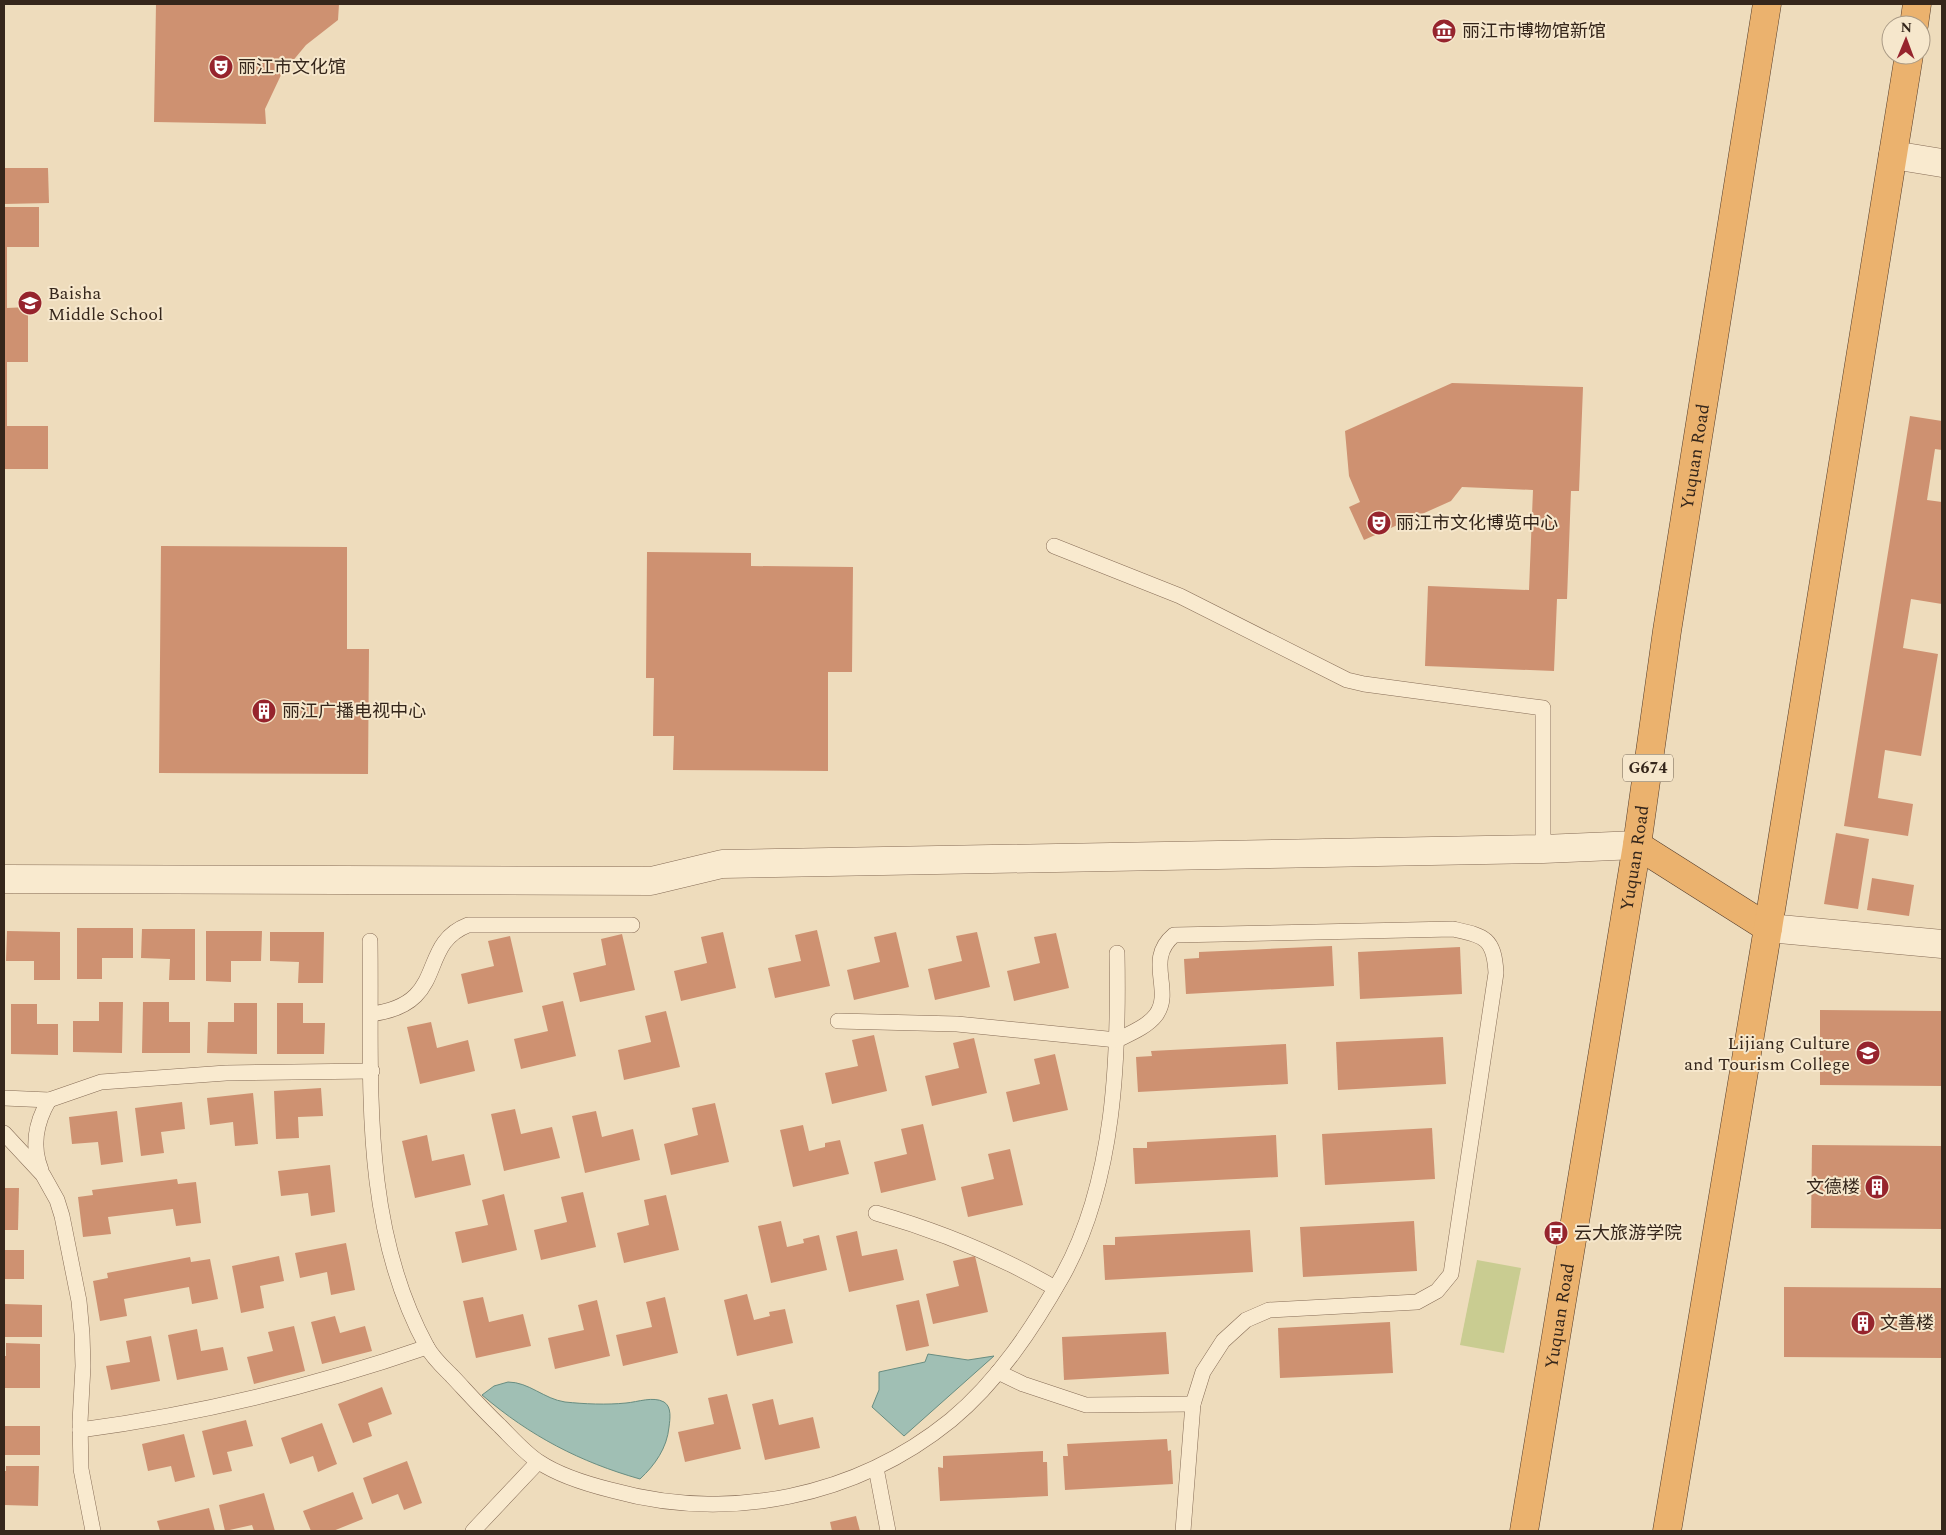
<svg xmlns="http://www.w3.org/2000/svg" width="1946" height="1535" viewBox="0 0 1946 1535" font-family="Spectral,'Noto Sans SC',serif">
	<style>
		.green { fill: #c9cc91 }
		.water { fill: #a0bfb4; stroke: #688d81 }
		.building { fill: #ce9171 }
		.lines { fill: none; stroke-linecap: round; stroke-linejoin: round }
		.service-casing { stroke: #866c56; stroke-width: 16 }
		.minor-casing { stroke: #866c56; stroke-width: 29 }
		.trunk-casing { stroke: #533b2a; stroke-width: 29 }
		.service { stroke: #f9eacf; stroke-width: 15 }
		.minor { stroke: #f9eacf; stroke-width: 28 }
		.trunk { stroke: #ebb26e; stroke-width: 28 }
		.labels { text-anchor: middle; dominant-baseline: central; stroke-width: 4; stroke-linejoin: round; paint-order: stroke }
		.shield { fill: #f6e7cc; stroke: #6f6050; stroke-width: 1 }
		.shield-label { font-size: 16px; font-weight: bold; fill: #35261b }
		.poi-label { font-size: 18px; fill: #35261b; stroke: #f6e7cc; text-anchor: start }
		.street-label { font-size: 18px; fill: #35261b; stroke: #f6e7cc }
	</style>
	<rect width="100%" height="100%" fill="#eedcbc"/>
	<!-- green -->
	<polygon class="green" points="1477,1260 1521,1268 1504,1353 1460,1345"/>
	<!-- water -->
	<g class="water">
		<polygon points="928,1354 968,1360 994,1356 904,1436 872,1407 879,1390 879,1372 925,1362"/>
		<path d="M508 1382C529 1382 544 1399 565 1402 584 1404 607 1405 626 1403 638 1402 653 1396 664 1402 672 1407 670 1419 669 1427 667 1448 655 1465 640 1479 580 1462 530 1436 482 1395L494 1386Z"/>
	</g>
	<!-- building -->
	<g class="building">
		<polygon points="156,4 339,4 338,20 306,45 281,75 265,109 266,124 154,122"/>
		<polygon points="4,168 48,168 49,203 4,204"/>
		<polygon points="4,207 39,207 39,247 7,247 7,308 28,307 28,362 7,362 7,426 48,426 48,469 4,469"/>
		<polygon points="1452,383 1583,387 1579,491 1571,491 1567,599 1557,599 1554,671 1425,666 1428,586 1529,590 1533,490 1462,487 1451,501 1364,540 1349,507 1360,502 1349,476 1345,431"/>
		<polygon points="1910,416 1942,421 1942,450 1935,449 1927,500 1942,502 1942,604 1911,599 1903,648 1938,654 1921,756 1885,750 1878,798 1913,804 1908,836 1844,826"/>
		<polygon points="161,546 347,547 347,649 369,649 368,774 159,773"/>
		<polygon points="647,552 751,553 751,566 853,567 852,672 828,672 828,771 673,770 674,736 653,736 654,678 646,678"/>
		<polygon points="1836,833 1869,839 1858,909 1824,904"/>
		<polygon points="1872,878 1914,885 1909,916 1867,910"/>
		<polygon points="77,928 133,928 133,958 102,958 102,979 77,979"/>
		<polygon points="142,929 195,929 195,980 169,980 170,959 141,958"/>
		<polygon points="817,930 830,986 775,998 768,968 801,961 795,935"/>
		<polygon points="7,931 60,932 60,980 34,980 34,961 6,961"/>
		<polygon points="206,931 262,931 261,961 231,961 231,982 206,981"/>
		<polygon points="270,932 324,932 323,983 298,983 299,962 270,961"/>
		<polygon points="723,932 736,988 681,1001 674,971 707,963 701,937"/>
		<polygon points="896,932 909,987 854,1000 847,970 880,962 874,937"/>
		<polygon points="977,932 990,987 935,1000 928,969 962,961 956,936"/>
		<polygon points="1056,933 1069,988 1014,1001 1007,971 1040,963 1034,937"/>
		<polygon points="622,934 635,990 580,1002 573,973 606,965 601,939"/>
		<polygon points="510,936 523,992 468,1004 461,974 494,966 488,941"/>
		<polygon points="1332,946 1334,986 1186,994 1184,959 1199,958 1199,952"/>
		<polygon points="1460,947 1462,994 1360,999 1358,952"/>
		<polygon points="563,1001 576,1056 521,1069 514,1039 548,1031 542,1006"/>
		<polygon points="99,1002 123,1002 122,1053 73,1052 73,1021 99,1021"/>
		<polygon points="143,1002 169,1002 169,1022 190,1022 190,1053 142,1053"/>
		<polygon points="234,1003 257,1003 257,1054 207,1053 208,1022 234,1022"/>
		<polygon points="277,1003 303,1003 303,1023 325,1023 324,1054 277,1054"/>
		<polygon points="11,1004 37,1004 37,1024 58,1024 58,1055 11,1054"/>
		<polygon points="1820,1010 1942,1011 1942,1086 1820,1085"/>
		<polygon points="666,1011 680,1067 624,1080 618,1050 651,1042 645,1016"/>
		<polygon points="431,1022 437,1048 468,1040 475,1071 420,1084 407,1027"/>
		<polygon points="874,1035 887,1091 832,1104 825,1073 858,1066 852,1040"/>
		<polygon points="1443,1037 1446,1084 1338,1090 1336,1042"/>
		<polygon points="974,1038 987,1093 932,1106 925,1076 959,1068 953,1043"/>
		<polygon points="1286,1044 1288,1084 1138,1092 1136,1057 1152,1056 1151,1051"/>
		<polygon points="1055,1054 1068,1110 1013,1122 1006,1092 1040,1084 1034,1059"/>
		<polygon points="321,1088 323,1116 298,1117 299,1138 276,1139 274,1091"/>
		<polygon points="253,1093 258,1144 235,1146 233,1122 210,1125 207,1098"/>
		<polygon points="182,1102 185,1129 161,1132 164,1153 141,1156 135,1108"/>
		<polygon points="715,1103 729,1162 671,1175 664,1144 698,1135 692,1108"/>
		<polygon points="515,1109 521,1134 552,1127 560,1158 504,1171 491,1114"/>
		<polygon points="117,1111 123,1162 101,1165 98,1142 72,1144 69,1117"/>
		<polygon points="596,1111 602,1137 633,1129 640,1160 585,1173 572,1116"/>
		<polygon points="923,1124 936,1180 881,1193 874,1162 907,1154 901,1129"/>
		<polygon points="803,1125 809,1151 825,1147 825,1143 840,1140 849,1174 793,1187 780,1130"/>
		<polygon points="1432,1128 1435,1179 1325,1185 1322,1134"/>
		<polygon points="427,1135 432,1161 464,1154 471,1185 415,1198 402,1141"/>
		<polygon points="1276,1135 1278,1177 1135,1184 1133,1148 1147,1148 1147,1142"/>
		<polygon points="1812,1145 1942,1146 1942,1229 1811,1228"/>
		<polygon points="1010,1149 1023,1205 968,1217 961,1187 994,1179 988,1154"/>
		<polygon points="330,1165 335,1212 311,1216 308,1193 281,1196 278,1171"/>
		<polygon points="177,1179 178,1184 196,1182 201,1223 176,1226 173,1209 108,1217 111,1234 83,1237 78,1197 93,1195 92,1190"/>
		<polygon points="4,1188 19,1188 18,1230 4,1230"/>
		<polygon points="583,1192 596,1247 541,1260 534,1230 567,1222 561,1197"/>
		<polygon points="504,1194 517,1250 462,1263 455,1232 488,1225 482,1200"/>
		<polygon points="666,1195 679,1250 624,1263 617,1233 649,1225 644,1200"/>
		<polygon points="781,1221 787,1247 804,1243 803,1239 819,1235 827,1270 771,1283 758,1226"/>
		<polygon points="1414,1221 1417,1271 1303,1277 1300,1227"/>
		<polygon points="1250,1230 1253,1272 1105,1280 1103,1245 1115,1245 1115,1237"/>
		<polygon points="857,1231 862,1256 897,1249 904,1280 849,1292 836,1236"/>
		<polygon points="346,1243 355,1290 331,1295 327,1272 300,1278 295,1253"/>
		<rect x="4" y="1250" width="20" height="29"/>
		<polygon points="279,1256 284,1281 260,1286 264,1308 241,1313 232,1266"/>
		<polygon points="975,1256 988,1312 933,1324 926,1294 959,1286 953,1261"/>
		<polygon points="190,1257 191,1262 210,1259 218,1299 192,1304 189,1287 124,1299 127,1316 100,1321 93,1281 108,1278 107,1273"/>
		<polygon points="1784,1287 1942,1288 1942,1358 1784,1357"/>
		<polygon points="747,1294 754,1320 770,1316 769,1312 785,1309 793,1343 737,1356 724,1300"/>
		<polygon points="483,1297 489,1322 523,1314 531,1346 476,1358 463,1301"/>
		<polygon points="665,1297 678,1353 623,1366 616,1335 652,1327 646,1302"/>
		<polygon points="597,1300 610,1356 555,1369 548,1338 584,1330 578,1305"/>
		<polygon points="919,1300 929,1346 906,1351 896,1305"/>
		<polygon points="4,1304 42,1305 42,1337 4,1337"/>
		<polygon points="335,1316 340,1333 365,1326 372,1351 322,1364 311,1322"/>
		<polygon points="1390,1322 1393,1373 1280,1378 1278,1328"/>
		<polygon points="294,1326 305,1371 254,1384 247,1357 273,1351 268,1332"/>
		<polygon points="197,1329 201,1351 223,1347 228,1370 177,1380 168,1335"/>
		<polygon points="1166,1332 1169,1374 1064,1380 1062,1337"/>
		<polygon points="151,1336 160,1381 111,1390 106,1366 130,1362 126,1341"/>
		<polygon points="6,1343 40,1344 40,1388 4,1388 4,1356 6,1356"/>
		<polygon points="382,1387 392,1414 368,1423 372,1436 353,1443 338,1404"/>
		<polygon points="727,1394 741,1449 685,1462 678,1432 714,1424 708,1398"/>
		<polygon points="773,1399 779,1425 813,1417 820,1448 765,1460 752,1404"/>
		<polygon points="246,1420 253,1446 227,1452 232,1471 213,1475 202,1431"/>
		<polygon points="322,1423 337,1464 318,1472 313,1456 290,1464 281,1438"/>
		<rect x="4" y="1426" width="36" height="29"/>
		<polygon points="184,1434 195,1477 175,1482 171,1466 148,1471 142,1444"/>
		<polygon points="1167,1439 1168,1451 1171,1450 1173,1484 1065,1490 1063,1456 1068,1456 1067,1444"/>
		<polygon points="1043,1451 1043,1462 1047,1462 1048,1496 940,1501 938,1467 943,1468 943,1456"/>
		<polygon points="407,1461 422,1503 404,1510 398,1494 372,1504 363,1478"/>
		<polygon points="6,1466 39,1466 38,1506 4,1505 4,1471 6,1471"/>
		<polygon points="353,1492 363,1519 333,1531 311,1531 303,1511"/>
		<polygon points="264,1493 275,1531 254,1531 252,1525 225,1531 219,1505"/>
		<polygon points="209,1508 215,1531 160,1531 157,1521"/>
		<polygon points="856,1516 860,1531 832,1531 830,1522"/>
	</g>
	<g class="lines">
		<defs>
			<g id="service">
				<polyline points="1054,546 1180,596 1347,680 1364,684 1543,708 1543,849"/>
				<path d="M370 941C372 1078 359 1223 427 1347 433 1358 443 1367 452 1376 468 1393 483 1410 500 1426 512 1438 525 1453 539 1462 560 1476 587 1484 611 1490 729 1523 856 1497 951 1420 998 1381 1033 1328 1063 1275 1115 1181 1119 1057 1117 953"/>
				<path d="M371 1014C450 1004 416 945 468 925H632"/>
				<path d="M838 1021 957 1024 1117 1040C1129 1034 1147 1027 1156 1015 1174 990 1144 960 1174 935L1453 929C1484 936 1494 937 1496 973L1451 1274 1437 1291 1417 1302 1269 1310 1246 1320 1223 1341 1203 1372 1193 1404 1183 1531"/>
				<polyline points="4,1098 49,1100 101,1082 226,1073 372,1071"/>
				<polyline points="4,1133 43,1175 57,1200 62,1216 79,1301 82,1334 83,1366 80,1422 81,1469 93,1531"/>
				<path d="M41 1170C31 1145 36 1122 49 1100"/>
				<path d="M876 1213C939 1231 998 1255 1055 1288"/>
				<polyline points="998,1372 1023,1384 1086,1405 1193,1404"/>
				<path d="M80 1430C200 1414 312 1387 427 1347"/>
				<polyline points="876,1468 888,1531"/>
				<polyline points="473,1531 538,1462"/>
			</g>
			<g id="minor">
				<polyline points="1893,155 1942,163"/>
				<polyline points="4,879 651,881 722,864 1543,849 1637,845"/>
				<polyline points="1768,928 1942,944"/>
			</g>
			<g id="trunk">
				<polyline points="1914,25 1917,4"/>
				<polyline points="1637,845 1768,928"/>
				<path id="s1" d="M1524 1531 1637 845 1667 631 1767 4"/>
				<polyline points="1667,1531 1768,928 1909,55"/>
			</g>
		</defs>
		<!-- service casing -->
		<use href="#service" class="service-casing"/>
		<!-- minor casing -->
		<use href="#minor" class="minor-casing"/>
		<!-- trunk casing -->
		<use href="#trunk" class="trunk-casing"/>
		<!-- service -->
		<use href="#service" class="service"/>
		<!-- minor -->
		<use href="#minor" class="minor"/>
		<!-- trunk -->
		<use href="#trunk" class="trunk"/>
	</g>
	<!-- icons -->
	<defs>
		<symbol id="museum-disc" viewBox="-11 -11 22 22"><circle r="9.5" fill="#96242d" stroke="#f6e7cc"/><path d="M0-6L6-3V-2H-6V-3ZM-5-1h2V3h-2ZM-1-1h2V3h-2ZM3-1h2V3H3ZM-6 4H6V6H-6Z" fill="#fff"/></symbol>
		<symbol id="theatre-disc" viewBox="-11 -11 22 22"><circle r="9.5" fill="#96242d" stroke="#f6e7cc"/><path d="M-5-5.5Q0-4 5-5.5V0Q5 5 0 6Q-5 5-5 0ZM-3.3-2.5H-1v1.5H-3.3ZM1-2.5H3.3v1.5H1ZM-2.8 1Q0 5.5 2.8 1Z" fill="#fff"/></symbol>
		<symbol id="school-disc" viewBox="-11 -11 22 22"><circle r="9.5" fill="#96242d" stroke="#f6e7cc"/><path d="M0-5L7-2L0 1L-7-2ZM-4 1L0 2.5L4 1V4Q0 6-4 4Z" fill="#fff"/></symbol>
		<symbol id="building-disc" viewBox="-11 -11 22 22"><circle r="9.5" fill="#96242d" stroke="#f6e7cc"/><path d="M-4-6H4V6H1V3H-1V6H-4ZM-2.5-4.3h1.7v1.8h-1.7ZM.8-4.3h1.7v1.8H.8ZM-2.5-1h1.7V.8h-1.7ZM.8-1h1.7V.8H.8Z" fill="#fff"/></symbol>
		<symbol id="university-disc" viewBox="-11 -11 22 22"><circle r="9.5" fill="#96242d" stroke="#f6e7cc"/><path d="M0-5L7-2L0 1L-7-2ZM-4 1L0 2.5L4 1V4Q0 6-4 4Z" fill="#fff"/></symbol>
		<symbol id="bus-disc" viewBox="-11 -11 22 22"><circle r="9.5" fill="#96242d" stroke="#f6e7cc"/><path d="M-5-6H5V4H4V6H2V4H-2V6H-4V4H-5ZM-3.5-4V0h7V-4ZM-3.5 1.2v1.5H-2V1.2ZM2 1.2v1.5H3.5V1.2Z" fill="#fff"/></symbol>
	</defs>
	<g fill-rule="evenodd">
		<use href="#museum-disc" x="1430" y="17" width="28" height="28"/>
		<use href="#theatre-disc" x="207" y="53" width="28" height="28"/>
		<use href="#school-disc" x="16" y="289" width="28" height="28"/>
		<use href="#theatre-disc" x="1365" y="509" width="28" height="28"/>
		<use href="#building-disc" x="250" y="697" width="28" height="28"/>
		<use href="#university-disc" x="1854" y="1039" width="28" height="28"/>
		<use href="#building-disc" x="1863" y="1173" width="28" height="28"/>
		<use href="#bus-disc" x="1542" y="1219" width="28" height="28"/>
		<use href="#building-disc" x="1849" y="1309" width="28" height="28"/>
	</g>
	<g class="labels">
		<!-- shield labels -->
		<rect class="shield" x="1623" y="754.5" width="50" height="27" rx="4"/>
		<g class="shield-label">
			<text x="1648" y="768">G674</text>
		</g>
		<!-- poi labels -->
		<g class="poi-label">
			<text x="1462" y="31">丽江市博物馆新馆</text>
			<text x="238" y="67">丽江市文化馆</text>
			<text x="48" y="293">Baisha<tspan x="48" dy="21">Middle School</tspan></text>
			<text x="1396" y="523">丽江市文化博览中心</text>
			<text x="282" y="711">丽江广播电视中心</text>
			<text x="1850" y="1043" text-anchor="end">Lijiang Culture<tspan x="1850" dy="21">and Tourism College</tspan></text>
			<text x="1860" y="1187" text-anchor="end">文德楼</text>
			<text x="1574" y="1233">云大旅游学院</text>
			<text x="1880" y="1323">文善楼</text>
		</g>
		<!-- street labels -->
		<g class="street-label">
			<text stroke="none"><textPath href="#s1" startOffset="1088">Yuquan Road</textPath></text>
			<text stroke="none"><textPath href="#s1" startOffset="682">Yuquan Road</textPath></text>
			<text stroke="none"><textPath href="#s1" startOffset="218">Yuquan Road</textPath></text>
		</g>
	</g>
	<!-- border -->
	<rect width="1946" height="1535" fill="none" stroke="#35261b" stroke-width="10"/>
	<!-- north arrow -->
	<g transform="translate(1906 40) rotate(1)"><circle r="24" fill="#f6e7cc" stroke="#a99a85"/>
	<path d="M0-4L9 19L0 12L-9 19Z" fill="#96242d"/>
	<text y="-8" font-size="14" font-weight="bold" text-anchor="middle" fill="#35261b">N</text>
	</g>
</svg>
